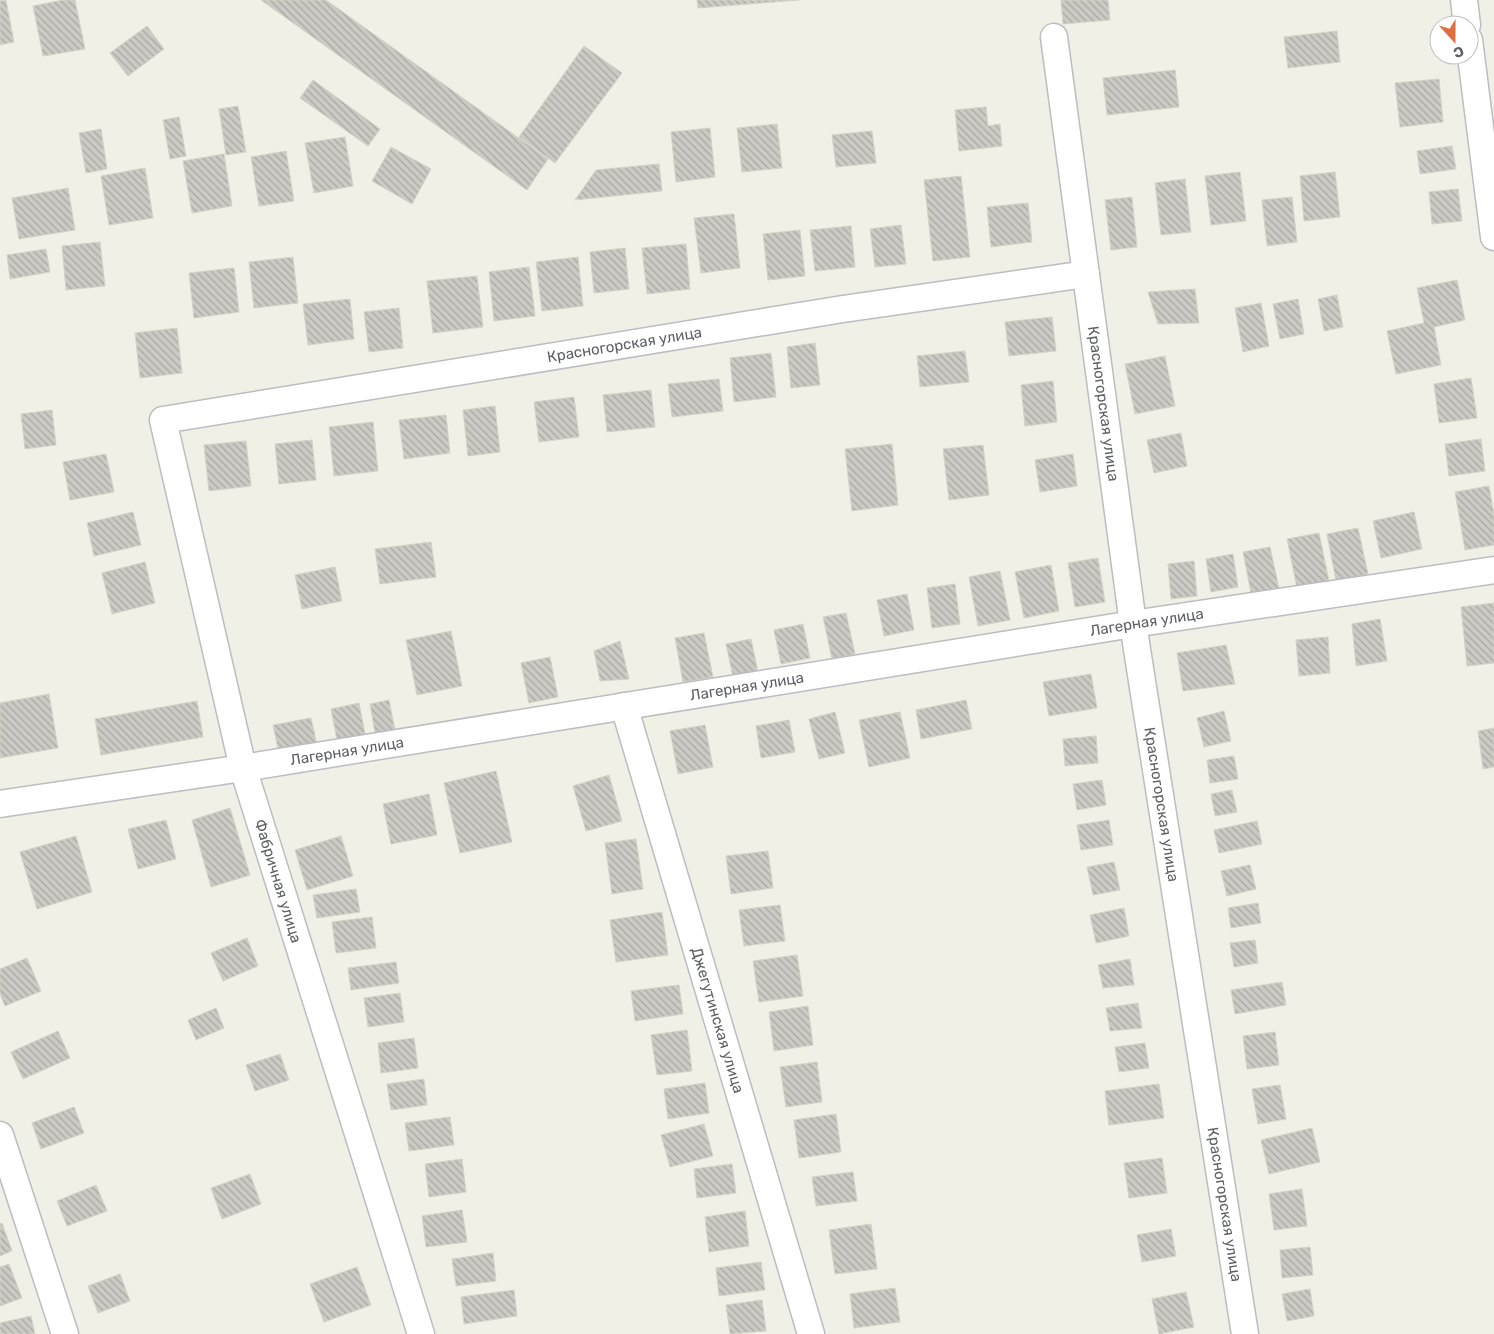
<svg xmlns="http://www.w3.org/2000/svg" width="1494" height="1334" viewBox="0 0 1494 1334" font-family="Rubik,sans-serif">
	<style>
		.building { fill: url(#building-back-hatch); stroke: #d4d3c6 }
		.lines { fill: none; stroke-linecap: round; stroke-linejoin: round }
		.minor-casing { stroke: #bbbdc2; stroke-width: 29 }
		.minor { stroke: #fff; stroke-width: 26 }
		.labels { text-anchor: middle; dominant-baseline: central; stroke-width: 4; stroke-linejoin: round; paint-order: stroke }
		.street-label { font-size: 15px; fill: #5e6066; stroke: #fff }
	</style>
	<defs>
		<pattern id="building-back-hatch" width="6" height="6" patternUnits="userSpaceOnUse" patternTransform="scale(1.25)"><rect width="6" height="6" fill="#cbcac4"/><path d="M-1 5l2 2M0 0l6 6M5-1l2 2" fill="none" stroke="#a8a7a3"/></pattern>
	</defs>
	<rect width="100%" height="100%" fill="#f0f0e7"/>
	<!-- building -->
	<g class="building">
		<polygon points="6,0 14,42 0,45 0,1"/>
		<polygon points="63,0 75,0 85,49 43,56 33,6"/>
		<polygon points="261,0 326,0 548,159 527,190"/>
		<polygon points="697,0 799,0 698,8"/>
		<polygon points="1061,0 1108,0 1110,20 1063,24"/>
		<polygon points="147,26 164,49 128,76 110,53"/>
		<polygon points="1337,31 1340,62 1288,68 1284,37"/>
		<polygon points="584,46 622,73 555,163 519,137"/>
		<polygon points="1175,70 1179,107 1107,115 1103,78"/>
		<polygon points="1439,79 1443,122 1400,127 1395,83"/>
		<polygon points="313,80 380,129 368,146 300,98"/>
		<polygon points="238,106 246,152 226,155 219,109"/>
		<polygon points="986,107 988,126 1000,124 1002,146 959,151 955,110"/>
		<polygon points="179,117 186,156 170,159 163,120"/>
		<polygon points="777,124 782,168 742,172 737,128"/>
		<polygon points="710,128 715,177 676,182 671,132"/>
		<polygon points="101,129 107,169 86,173 79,133"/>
		<polygon points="872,131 876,163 836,167 832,135"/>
		<polygon points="345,137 353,186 314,193 305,143"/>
		<polygon points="1452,146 1456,169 1420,174 1417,151"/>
		<polygon points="391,147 431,169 412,204 372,181"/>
		<polygon points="286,151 294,201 259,206 251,157"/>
		<polygon points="224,154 232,206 192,213 183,161"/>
		<polygon points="659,164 662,191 575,200 596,170"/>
		<polygon points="145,168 153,218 109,225 101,176"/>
		<polygon points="1240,172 1246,221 1211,225 1205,176"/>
		<polygon points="1335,172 1340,217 1304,221 1300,176"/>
		<polygon points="961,176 970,257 933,261 924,180"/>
		<polygon points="1185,179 1191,232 1161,235 1155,183"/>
		<polygon points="68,188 75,230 19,239 12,198"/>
		<polygon points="1458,189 1462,221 1432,224 1429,192"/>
		<polygon points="1132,197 1137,247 1111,250 1105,200"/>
		<polygon points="1292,197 1297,242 1267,246 1262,200"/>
		<polygon points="1028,203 1032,242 991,247 987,207"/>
		<polygon points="734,214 740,268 701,273 694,218"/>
		<polygon points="901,225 906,264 875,267 870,229"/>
		<polygon points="851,226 855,267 815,271 810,230"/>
		<polygon points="800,230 805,276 768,280 763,234"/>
		<polygon points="100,242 105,286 66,290 62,246"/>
		<polygon points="686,244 690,289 647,294 642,248"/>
		<polygon points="625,248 629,289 594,293 590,252"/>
		<polygon points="46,249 50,272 10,279 7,255"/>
		<polygon points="293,257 298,303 254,308 249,262"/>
		<polygon points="578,257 583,306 542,311 536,262"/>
		<polygon points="529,267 535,316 494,321 489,272"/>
		<polygon points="234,268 239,312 194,318 189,273"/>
		<polygon points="477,276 483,327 433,333 427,281"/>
		<polygon points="1457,280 1465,320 1434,327 1441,365 1396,374 1387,331 1424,323 1417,288"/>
		<polygon points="1195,289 1199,323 1158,324 1148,292"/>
		<polygon points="1337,295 1343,327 1324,331 1318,299"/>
		<polygon points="350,299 354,339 308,345 303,304"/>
		<polygon points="1298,299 1304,334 1280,339 1273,304"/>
		<polygon points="1261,303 1269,346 1243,352 1235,308"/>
		<polygon points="399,308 403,348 369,352 364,312"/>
		<polygon points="1052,317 1056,351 1009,356 1005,322"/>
		<polygon points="177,328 182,373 140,378 135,333"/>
		<polygon points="815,343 820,385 791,388 787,347"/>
		<polygon points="965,351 969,382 920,387 917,356"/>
		<polygon points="771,353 776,397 734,402 730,358"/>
		<polygon points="1165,356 1175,406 1135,414 1125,364"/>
		<polygon points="1471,378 1477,418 1439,423 1434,384"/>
		<polygon points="719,379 723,411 672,417 668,384"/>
		<polygon points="1053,381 1057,422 1025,426 1021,385"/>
		<polygon points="651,390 655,427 607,432 603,395"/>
		<polygon points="574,397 579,437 539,442 534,402"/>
		<polygon points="495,406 500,452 468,456 463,410"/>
		<polygon points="52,410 56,445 25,449 21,414"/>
		<polygon points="446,415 450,453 404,459 399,420"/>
		<polygon points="373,422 378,471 334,476 329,427"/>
		<polygon points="1181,433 1187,466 1154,473 1147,440"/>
		<polygon points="1481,439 1485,471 1449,476 1445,444"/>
		<polygon points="312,440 316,480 279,484 275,444"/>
		<polygon points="246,441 251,486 209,491 204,445"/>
		<polygon points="892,444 898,505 852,511 845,449"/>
		<polygon points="983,445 989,495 949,500 943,449"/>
		<polygon points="106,454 114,492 70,500 63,462"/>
		<polygon points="1073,454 1077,486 1040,492 1035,460"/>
		<polygon points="1489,486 1494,514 1494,545 1465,550 1455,492"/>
		<polygon points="133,512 141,545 94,556 87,523"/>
		<polygon points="1414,512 1422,549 1381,558 1373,521"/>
		<polygon points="1358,528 1368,574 1336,581 1327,534"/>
		<polygon points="1319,533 1329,581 1297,588 1287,539"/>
		<polygon points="431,542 436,577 380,584 375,549"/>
		<polygon points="1270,547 1279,588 1251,593 1243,552"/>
		<polygon points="1233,554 1238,587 1211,592 1206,559"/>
		<polygon points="1098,558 1105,602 1075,607 1068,563"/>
		<polygon points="1194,561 1197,596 1171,599 1168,564"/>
		<polygon points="145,562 155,603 112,614 102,573"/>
		<polygon points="1051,565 1059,611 1024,618 1015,572"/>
		<polygon points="335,567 342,601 302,609 295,575"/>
		<polygon points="1000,571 1010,620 978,626 969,577"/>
		<polygon points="955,584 960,624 932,628 927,588"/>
		<polygon points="907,594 914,630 884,636 877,600"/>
		<polygon points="1494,603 1494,663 1467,666 1461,607"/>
		<polygon points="846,613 855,654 832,659 823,617"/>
		<polygon points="1380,619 1387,661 1356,666 1352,624"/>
		<polygon points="803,624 810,658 781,664 774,630"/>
		<polygon points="451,631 462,686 417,695 406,640"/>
		<polygon points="704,633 713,677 683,682 675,638"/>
		<polygon points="1328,637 1330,673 1299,676 1296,640"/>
		<polygon points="751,639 758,672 733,677 726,644"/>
		<polygon points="620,641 629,679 600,681 594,651"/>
		<polygon points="1226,645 1235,684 1183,691 1177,653"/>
		<polygon points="550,657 558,697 529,703 521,663"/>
		<polygon points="1091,674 1097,708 1049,716 1043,682"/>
		<polygon points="49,694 58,748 0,758 0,703"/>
		<polygon points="389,700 395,730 375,733 370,704"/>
		<polygon points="966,700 972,729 921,739 916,710"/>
		<polygon points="197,701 203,737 101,755 95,719"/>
		<polygon points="359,703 366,739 338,745 331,709"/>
		<polygon points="1224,711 1231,741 1204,747 1197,718"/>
		<polygon points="835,712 845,753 819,759 809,719"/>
		<polygon points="900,712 910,758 869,767 859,720"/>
		<polygon points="311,718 317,745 279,753 273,725"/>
		<polygon points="789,720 795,752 761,758 756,726"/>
		<polygon points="705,725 713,767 678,774 670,731"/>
		<polygon points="1494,728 1494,767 1483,769 1478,731"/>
		<polygon points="1096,736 1098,763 1065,766 1063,739"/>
		<polygon points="1234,756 1238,779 1210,783 1207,760"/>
		<polygon points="496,771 512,842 460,853 444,783"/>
		<polygon points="609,775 622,821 586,831 573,786"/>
		<polygon points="1102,780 1106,805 1077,810 1073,784"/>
		<polygon points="1232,790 1237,812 1215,816 1211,794"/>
		<polygon points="429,794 437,835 391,844 383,804"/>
		<polygon points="230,808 250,875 211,887 192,820"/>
		<polygon points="166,820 176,859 138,869 128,829"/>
		<polygon points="1109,820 1113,845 1081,850 1077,825"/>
		<polygon points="1257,821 1262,844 1219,853 1214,830"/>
		<polygon points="76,836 92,892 37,909 20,852"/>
		<polygon points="341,836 353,876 307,890 295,850"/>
		<polygon points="636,839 643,889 612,894 605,843"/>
		<polygon points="768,851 773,888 731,894 726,856"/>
		<polygon points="1114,862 1120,890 1093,895 1087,867"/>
		<polygon points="1250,865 1256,889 1227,896 1221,871"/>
		<polygon points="356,889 360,912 317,918 313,895"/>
		<polygon points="1258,903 1261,923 1231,928 1228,908"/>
		<polygon points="780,905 785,941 744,946 739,910"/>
		<polygon points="1124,908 1129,936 1096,943 1090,915"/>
		<polygon points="662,912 668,955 616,962 610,920"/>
		<polygon points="372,917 376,948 336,953 332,922"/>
		<polygon points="247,938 258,966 223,981 211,953"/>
		<polygon points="1255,940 1258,963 1234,967 1230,943"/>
		<polygon points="797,955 803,996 759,1002 753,961"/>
		<polygon points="27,958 41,991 5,1006 0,994 0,969"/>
		<polygon points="1130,959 1134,985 1103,988 1098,965"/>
		<polygon points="396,962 399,983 351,990 348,968"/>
		<polygon points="1282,982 1286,1005 1235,1014 1231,990"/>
		<polygon points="679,985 683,1014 635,1021 631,991"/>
		<polygon points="400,993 404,1022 368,1027 364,998"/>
		<polygon points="1138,1003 1142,1028 1110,1031 1106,1008"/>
		<polygon points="808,1006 813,1045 774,1051 769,1012"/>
		<polygon points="216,1008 224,1028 196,1040 188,1020"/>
		<polygon points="687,1030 692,1071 657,1075 651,1035"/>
		<polygon points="58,1031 70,1058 23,1079 11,1052"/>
		<polygon points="1275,1032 1279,1065 1247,1069 1243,1036"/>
		<polygon points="414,1038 418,1068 381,1073 378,1043"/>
		<polygon points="1145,1043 1149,1068 1119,1072 1115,1047"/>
		<polygon points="280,1054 289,1080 255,1091 246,1065"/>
		<polygon points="817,1062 822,1102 786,1107 780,1067"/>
		<polygon points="424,1079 427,1105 391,1110 387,1084"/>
		<polygon points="705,1083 709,1113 668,1119 664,1089"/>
		<polygon points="1159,1084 1164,1118 1109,1125 1105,1091"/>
		<polygon points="1280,1085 1286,1119 1258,1124 1252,1089"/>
		<polygon points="74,1107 84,1133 41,1149 32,1123"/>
		<polygon points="836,1114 841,1152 799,1158 794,1120"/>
		<polygon points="450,1117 454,1145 409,1151 405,1123"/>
		<polygon points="704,1124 713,1156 670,1167 661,1135"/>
		<polygon points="1312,1128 1320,1162 1269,1174 1261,1140"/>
		<polygon points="1162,1158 1167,1193 1129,1198 1124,1163"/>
		<polygon points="462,1159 466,1192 429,1197 425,1164"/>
		<polygon points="732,1164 736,1193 697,1198 694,1169"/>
		<polygon points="853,1172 857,1201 816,1206 812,1177"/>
		<polygon points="250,1174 261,1204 222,1219 211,1188"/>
		<polygon points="96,1185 107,1211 67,1226 57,1201"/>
		<polygon points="1302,1189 1307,1226 1274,1230 1269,1194"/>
		<polygon points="462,1210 467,1242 426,1247 422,1216"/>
		<polygon points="745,1211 749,1246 709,1252 705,1217"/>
		<polygon points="2,1223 12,1251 0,1256 0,1224"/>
		<polygon points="871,1224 877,1269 835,1274 829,1230"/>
		<polygon points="1171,1229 1176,1256 1142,1262 1137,1235"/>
		<polygon points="1310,1247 1313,1275 1282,1278 1280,1250"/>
		<polygon points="493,1253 496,1281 456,1286 452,1259"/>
		<polygon points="761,1262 765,1290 719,1296 716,1268"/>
		<polygon points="9,1264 22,1298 0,1306 0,1267"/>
		<polygon points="357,1267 371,1305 324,1322 310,1284"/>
		<polygon points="120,1274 130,1301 98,1313 88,1286"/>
		<polygon points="895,1288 900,1322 854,1328 850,1294"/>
		<polygon points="1310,1289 1314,1316 1287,1321 1282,1294"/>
		<polygon points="514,1290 517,1316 464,1324 461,1297"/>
		<polygon points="1186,1292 1194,1327 1159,1334 1152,1299"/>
		<polygon points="762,1300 766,1331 730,1334 726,1305"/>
		<polygon points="31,1316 35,1334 0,1334 0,1323"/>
	</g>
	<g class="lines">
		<defs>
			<g id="minor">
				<polyline points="1464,0 1467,25"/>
				<path id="s1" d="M1054 37 1133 624 1245 1334"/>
				<polyline points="1469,40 1494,237"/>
				<path id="s2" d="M624 706 811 1334"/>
				<path id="s3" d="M0 804 243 768 1133 624 1494 570"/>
				<polyline points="0,1135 65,1334"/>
				<path id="s4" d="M421 1334 243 768 163 420 843 309 1086 274"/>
			</g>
		</defs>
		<!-- minor casing -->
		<use href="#minor" class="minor-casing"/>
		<!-- minor -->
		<use href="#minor" class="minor"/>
	</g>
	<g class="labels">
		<!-- street labels -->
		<g class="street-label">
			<text stroke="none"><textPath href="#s4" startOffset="1418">Красногорская улица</textPath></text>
			<text stroke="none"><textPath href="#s1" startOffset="370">Красногорская улица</textPath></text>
			<text stroke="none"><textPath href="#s3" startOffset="1161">Лагерная улица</textPath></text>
			<text stroke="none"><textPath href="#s3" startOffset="756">Лагерная улица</textPath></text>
			<text stroke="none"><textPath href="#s3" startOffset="351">Лагерная улица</textPath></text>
			<text stroke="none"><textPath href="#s1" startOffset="775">Красногорская улица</textPath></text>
			<text transform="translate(278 881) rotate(73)">Фабричная улица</text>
			<text stroke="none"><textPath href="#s2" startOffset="328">Джегутинская улица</textPath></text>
			<text stroke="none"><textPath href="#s1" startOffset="1180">Красногорская улица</textPath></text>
		</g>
	</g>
	<!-- north arrow -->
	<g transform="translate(1454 40) rotate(159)"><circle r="24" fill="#ffffff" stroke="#bfbfc2"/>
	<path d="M0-4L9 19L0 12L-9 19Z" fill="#df6f3e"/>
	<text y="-8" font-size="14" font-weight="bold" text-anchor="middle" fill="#5e6066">С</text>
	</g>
</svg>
